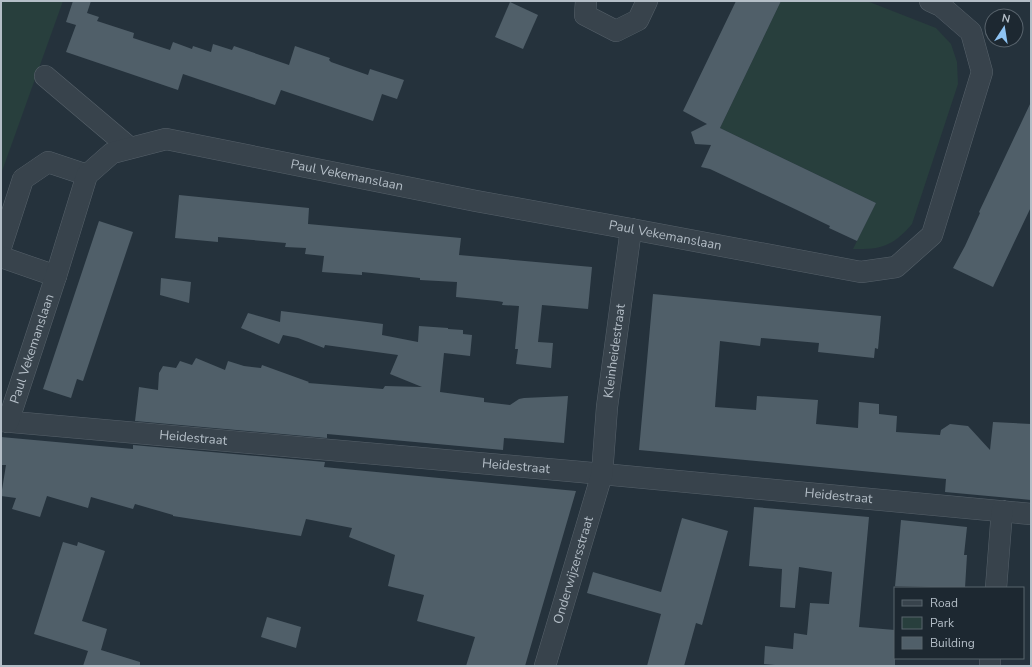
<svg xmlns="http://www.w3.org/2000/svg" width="1032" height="667" viewBox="0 0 1032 667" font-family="'Nunito Sans',sans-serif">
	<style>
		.green { fill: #283f3d }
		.building { fill: #505f69 }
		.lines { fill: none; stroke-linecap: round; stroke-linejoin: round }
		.street-casing { stroke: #56616a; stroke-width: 22 }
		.street { stroke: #38434c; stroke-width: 21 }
		.labels { text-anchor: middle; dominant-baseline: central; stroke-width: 4; stroke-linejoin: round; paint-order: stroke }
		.street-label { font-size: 13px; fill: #b4bec7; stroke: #1d2831 }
	</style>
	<rect width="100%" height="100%" fill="#25323c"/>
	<!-- green -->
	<g class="green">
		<polygon points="1,1 63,1 1,174"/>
		<path d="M781 1H867L936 28 951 44 957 62 958 84 912 224C894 245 882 250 853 249L876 203 720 128Z"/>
	</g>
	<!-- building -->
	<g class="building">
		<polygon points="73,1 91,1 87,13 99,17 97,21 134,33 133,38 170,50 173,42 192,49 193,46 211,52 213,44 232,50 234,46 289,65 295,46 330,58 329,60 331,62 368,75 370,69 404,80 397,99 382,94 373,121 281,90 275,105 183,74 178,90 66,52 76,25 66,22"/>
		<polygon points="736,1 781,1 720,128 876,203 857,241 829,228 830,226 797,210 710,169 701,167 711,145 695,144 691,132 707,124 683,111"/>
		<polygon points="510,2 538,15 523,49 495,37"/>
		<polygon points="1031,102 1031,207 993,287 953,268 965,246 980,213 979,212"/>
		<polygon points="179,195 309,208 308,224 461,238 459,255 592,267 588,309 542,305 538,342 553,343 551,368 516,364 518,349 515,349 519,306 502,305 503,302 497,301 456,297 457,282 420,280 420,278 362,272 362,275 322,272 324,256 305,254 306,248 285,247 286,243 218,237 218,242 175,238"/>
		<polygon points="99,221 133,232 83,381 77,379 71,398 43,389"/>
		<polygon points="161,278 191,282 189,303 160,295"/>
		<polygon points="653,294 881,316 878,349 875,348 874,358 818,352 819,343 761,338 760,346 720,341 715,407 756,410 757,396 818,400 816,424 858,428 859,402 879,404 879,414 897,416 896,432 940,435 941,430 950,424 968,426 990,450 993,422 1031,424 1031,500 945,492 946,479 639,450"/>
		<polygon points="281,311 383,324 382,335 418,342 419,326 448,328 448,329 463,330 463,334 472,335 470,356 444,353 440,392 484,398 484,402 510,405 519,399 524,398 568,396 564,443 504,438 503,450 327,434 327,438 135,421 139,387 158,390 159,373 163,366 176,368 180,361 192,365 196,358 225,370 228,361 244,366 261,368 262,365 309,382 308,383 383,389 385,386 422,387 390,374 398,355 325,345 324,348 298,338 283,335 279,344 241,328 248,313 280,322"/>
		<polygon points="1,437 133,449 133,445 325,462 324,467 576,491 525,666 466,666 475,637 417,621 424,595 388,586 395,555 349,537 352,528 306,519 301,536 173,516 173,515 135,504 133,509 91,497 88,508 47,496 40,517 12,509 16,498 1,496 6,465 1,465"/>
		<polygon points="754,507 869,517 859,627 895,630 895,666 786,666 764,664 765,646 793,649 794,633 807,635 810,603 829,604 832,572 799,567 795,608 780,607 782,569 749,566"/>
		<polygon points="682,518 728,531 702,625 696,623 684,666 647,666 661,614 587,593 593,572 661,592"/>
		<polygon points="901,520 967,527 964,555 967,555 965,588 895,586"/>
		<polygon points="63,542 77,546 78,542 105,551 82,621 107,629 101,650 140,662 140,666 83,666 88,651 34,634"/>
		<polygon points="267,617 301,627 296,648 261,637"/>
	</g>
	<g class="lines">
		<defs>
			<g id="street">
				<polyline points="586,1 585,15 616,31 638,20 647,1"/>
				<polyline points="45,76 130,148"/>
				<polyline points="1,247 23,179 48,162 87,175"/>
				<polyline points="1,257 56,276"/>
				<path id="s1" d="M1 421 581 472 1031 514"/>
				<path id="s2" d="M8 422 56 276 87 175 112 153 166 139 476 201 631 229 861 272 896 267 932 235 982 72 971 32 941 6 930 1"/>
				<polyline points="996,588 1002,511"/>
				<path id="s3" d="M545 666 602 474 607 407 631 229"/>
				<polyline points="990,666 990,658"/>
			</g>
		</defs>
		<!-- street casing -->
		<use href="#street" class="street-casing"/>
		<!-- street -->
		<use href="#street" class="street"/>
	</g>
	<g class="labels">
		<!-- street labels -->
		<g class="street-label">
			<text stroke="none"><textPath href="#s2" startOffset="533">Paul Vekemanslaan</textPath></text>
			<text stroke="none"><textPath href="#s2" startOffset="857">Paul Vekemanslaan</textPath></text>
			<text stroke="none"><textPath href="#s2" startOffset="77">Paul Vekemanslaan</textPath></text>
			<text stroke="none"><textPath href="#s3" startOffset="324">Kleinheidestraat</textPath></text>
			<text stroke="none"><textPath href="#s1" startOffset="193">Heidestraat</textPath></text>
			<text stroke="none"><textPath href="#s1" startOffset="517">Heidestraat</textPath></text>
			<text stroke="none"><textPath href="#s1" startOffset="841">Heidestraat</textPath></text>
			<text stroke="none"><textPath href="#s3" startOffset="100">Onderwijzersstraat</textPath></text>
		</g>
	</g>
	<!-- border -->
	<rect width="1032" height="667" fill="none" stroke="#b4bec7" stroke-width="4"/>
	<!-- legend -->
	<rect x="894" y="587" width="130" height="72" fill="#1d2831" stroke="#59646d"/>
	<rect x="902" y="600" width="20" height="6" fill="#38434c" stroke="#59646d"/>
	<text x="930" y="607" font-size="12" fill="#b4bec7">Road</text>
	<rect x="902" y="617" width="20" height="12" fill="#283f3d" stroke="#59646d"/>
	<text x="930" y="627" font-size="12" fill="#b4bec7">Park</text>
	<rect x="902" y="637" width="20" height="12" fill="#505f69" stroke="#59646d"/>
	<text x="930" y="647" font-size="12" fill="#b4bec7">Building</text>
	<!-- north arrow -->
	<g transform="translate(1004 28) rotate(12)"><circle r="19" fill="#1d2831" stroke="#59646d"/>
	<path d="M0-3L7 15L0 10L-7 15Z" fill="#8ec3f3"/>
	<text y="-6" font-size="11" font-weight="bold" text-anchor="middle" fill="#b4bec7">N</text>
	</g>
</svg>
